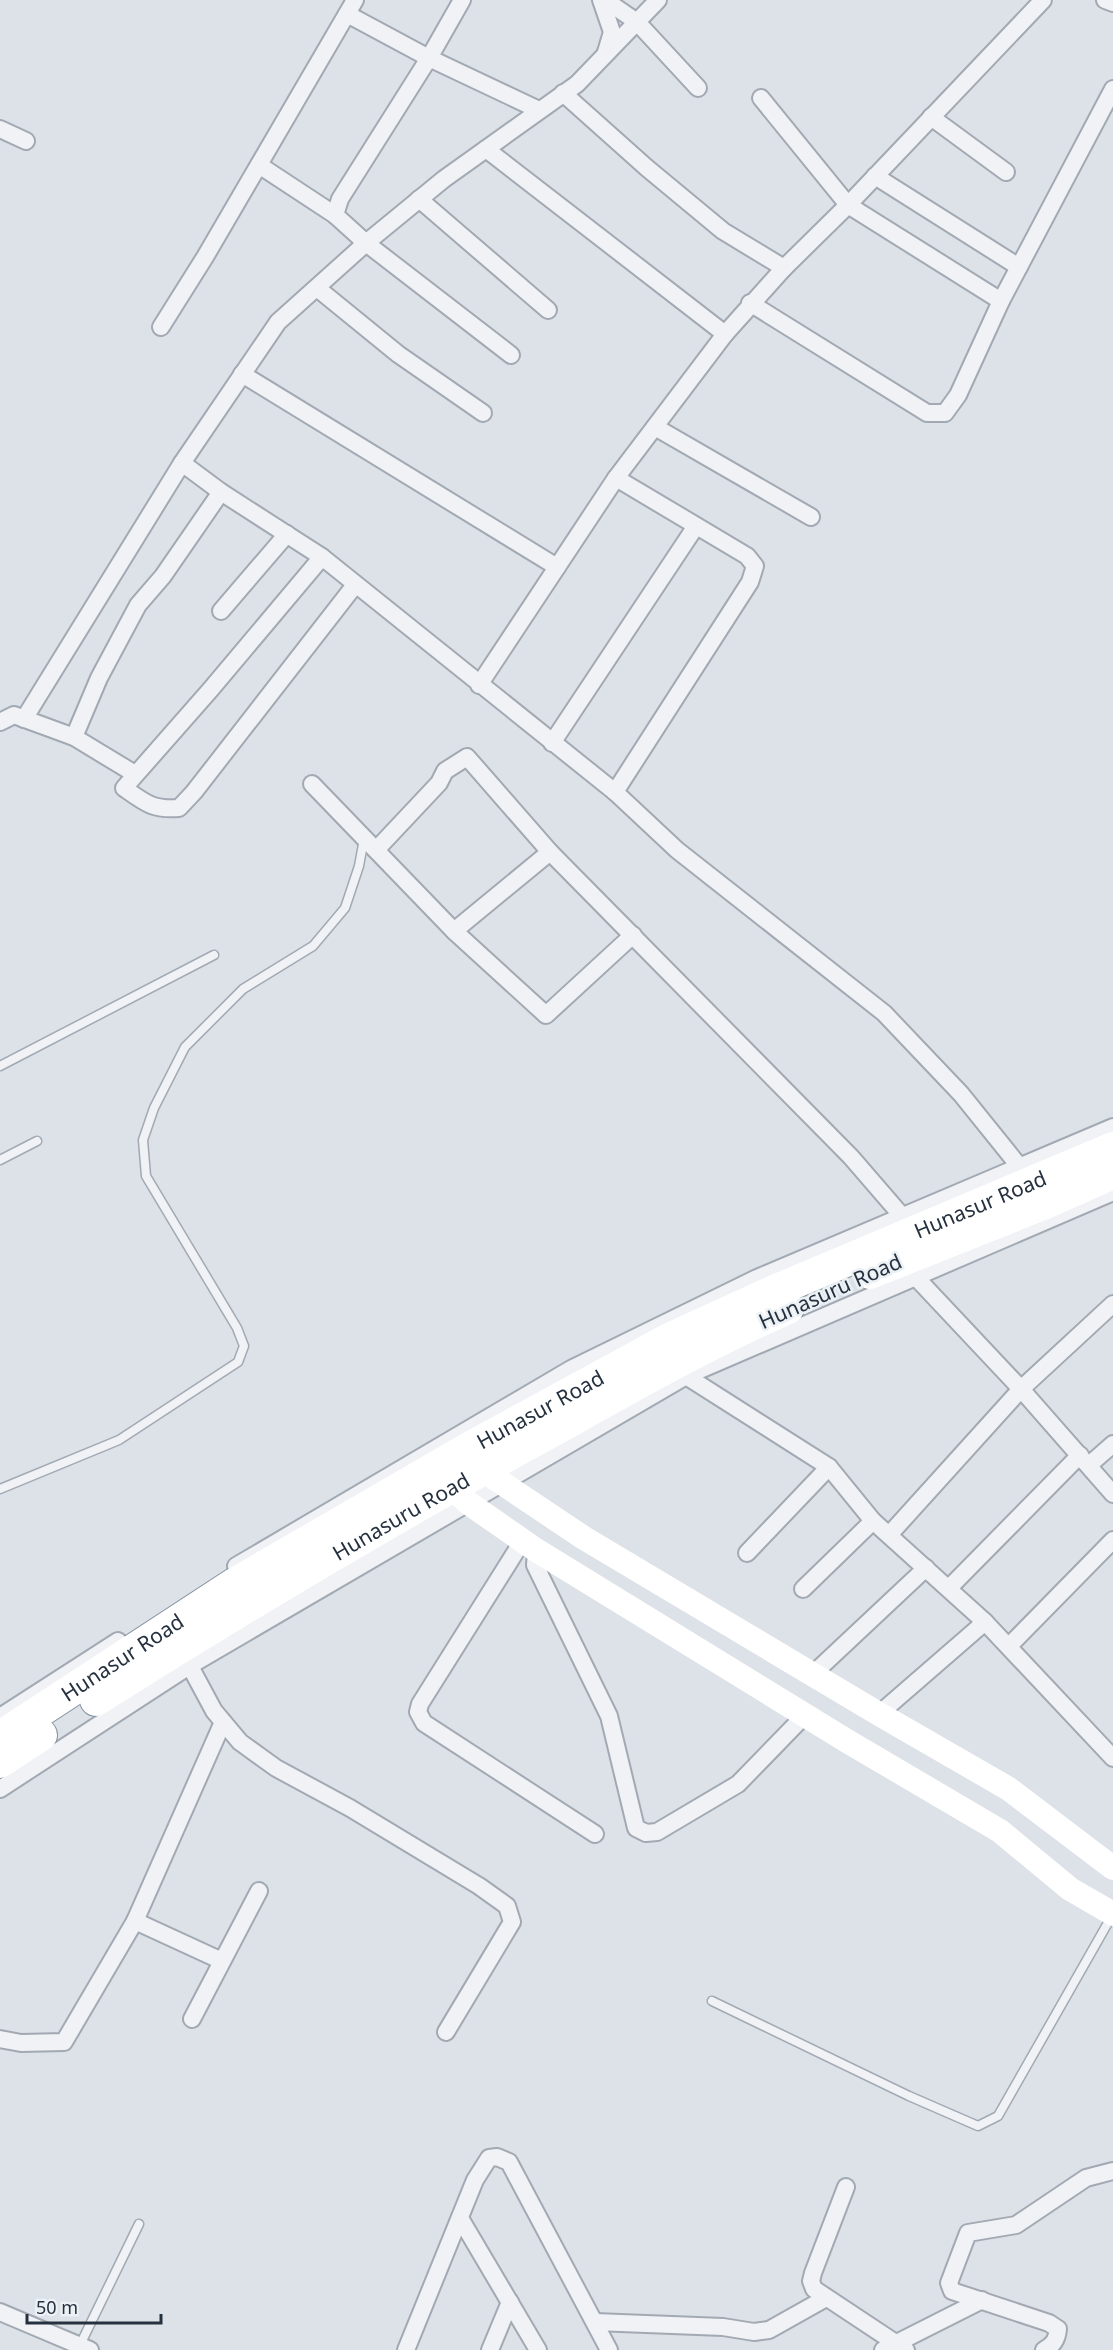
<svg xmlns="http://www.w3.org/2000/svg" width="1113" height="2350" viewBox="0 0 1113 2350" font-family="'Noto Sans',sans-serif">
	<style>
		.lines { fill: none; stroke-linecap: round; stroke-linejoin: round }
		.lane-casing { stroke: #a2a9b2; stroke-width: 11 }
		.street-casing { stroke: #a2a9b2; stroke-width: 20 }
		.highway-casing { stroke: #84919f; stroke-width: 34 }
		.lane { stroke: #f0f2f6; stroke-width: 8 }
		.street { stroke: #f0f2f6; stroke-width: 16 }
		.secondary { stroke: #fff; stroke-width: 24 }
		.highway { stroke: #fff; stroke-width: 32 }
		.labels { text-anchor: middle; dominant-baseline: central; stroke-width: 5; stroke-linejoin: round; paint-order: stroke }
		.street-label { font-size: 21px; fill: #26313f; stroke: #ecf1f5 }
	</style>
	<rect width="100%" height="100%" fill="#dde2e8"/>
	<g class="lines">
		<defs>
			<g id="lane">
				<polyline points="0,1066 214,955"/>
				<polyline points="0,1160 37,1141"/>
				<polyline points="0,1489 119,1440 238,1362 244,1346 237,1328 146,1176 143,1140 154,1108 185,1047 243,989 313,946 345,908 359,866 364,839"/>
				<polyline points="712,2001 909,2096 978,2126 998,2116 1113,1914"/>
				<polyline points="80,2345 139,2224"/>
			</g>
			<g id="street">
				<polyline points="462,0 429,58 340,199 335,215 366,243 511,355"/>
				<polyline points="601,0 612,32 606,52"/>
				<polyline points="605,0 637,22 698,88"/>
				<polyline points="1105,0 1113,3"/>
				<polyline points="347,14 429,58 539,110"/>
				<polyline points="563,93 647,168 723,231 784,268"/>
				<polyline points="761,98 848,205 1001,301"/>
				<polyline points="931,117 1006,172"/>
				<polyline points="0,129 26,141"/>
				<polyline points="486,149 725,334"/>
				<polyline points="259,165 335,215"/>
				<polyline points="875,176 1019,267"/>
				<polyline points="419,199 548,310"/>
				<polyline points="317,288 398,354 483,413"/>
				<polyline points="750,303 927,413 945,413 958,395 1001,301 1113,89"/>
				<polyline points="161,327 205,257 355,0"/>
				<polyline points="242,374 557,567"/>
				<polyline points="655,427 811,517"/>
				<polyline points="182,463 221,492 322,557 615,792 677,850 884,1013 961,1094 1027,1176"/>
				<path d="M322 557 211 689 124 788C145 803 153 810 179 808L194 792 355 585"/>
				<polyline points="221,611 287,534"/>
				<polyline points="479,685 616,478 725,334 784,268 848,205 1043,0"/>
				<polyline points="24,719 182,463 278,322 366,243 444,179 577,84 658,0"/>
				<polyline points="0,722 14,715 74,737 135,774"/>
				<polyline points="74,737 99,678 138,605 163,576 221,492"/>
				<polyline points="552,743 696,526"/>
				<polyline points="312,784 454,931 546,1015 633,935"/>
				<polyline points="615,792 750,582 755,566 747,556 616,478"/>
				<polyline points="376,850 439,783 445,771 467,757 550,852 851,1157 908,1223"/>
				<polyline points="454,931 550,852"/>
				<polyline points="910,1271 1021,1389 1113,1494"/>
				<polyline points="682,1367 686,1376 829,1467 873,1521 985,1622 879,1714"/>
				<polyline points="1089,1465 1113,1444"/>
				<polyline points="889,1535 1021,1389 1113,1304"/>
				<polyline points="523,1540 420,1704 418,1712 424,1723 595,1834"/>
				<polyline points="536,1550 535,1565 609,1716 636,1828 646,1833 657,1832 738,1784 806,1714"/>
				<polyline points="747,1553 829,1467"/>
				<polyline points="236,1566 571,1369 757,1278 1113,1127"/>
				<polyline points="949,1588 1080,1455"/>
				<polyline points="803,1589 873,1521"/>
				<polyline points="985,1622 1113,1758"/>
				<polyline points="1009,1646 1113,1540"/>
				<polyline points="185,1657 214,1711 240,1742 276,1768 350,1808 479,1886 507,1906 512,1922 446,2032"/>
				<polyline points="813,1674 926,1568"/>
				<polyline points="0,1717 118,1641"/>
				<polyline points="0,1789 189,1666 686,1376 1113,1192"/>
				<polyline points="135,1921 222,1961"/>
				<polyline points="192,2019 259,1891"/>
				<polyline points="0,2039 21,2043 64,2042 135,1921 223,1722"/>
				<polyline points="846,2187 813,2273 811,2281 814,2289 906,2350"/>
				<polyline points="460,2218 538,2350"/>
				<polyline points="0,2312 90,2350"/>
				<polyline points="595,2322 723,2327 754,2332 769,2330 826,2298"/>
				<polyline points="406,2350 475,2180 489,2158 497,2157 509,2162 609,2350"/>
				<polyline points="490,2350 510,2302"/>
				<polyline points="883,2350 982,2300"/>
				<path d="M1044 2350C1053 2345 1057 2340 1058 2329L1049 2323 952 2291 949 2283 968 2233 1016 2225 1086 2178 1113 2171"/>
			</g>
			<g id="highway">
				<polyline points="870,1273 1043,1204 1113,1173"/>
				<path id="s1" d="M96 1700C246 1605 398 1515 554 1430 631 1387 708 1343 788 1308"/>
				<path id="s2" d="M0 1737 236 1583 469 1448 669 1339 772 1292 1113 1148"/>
				<polyline points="0,1762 41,1735"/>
			</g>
		</defs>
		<!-- lane casing -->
		<use href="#lane" class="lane-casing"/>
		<!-- street casing -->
		<use href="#street" class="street-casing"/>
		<!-- highway casing -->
		<use href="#highway" class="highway-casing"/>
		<!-- lane -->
		<use href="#lane" class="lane"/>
		<!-- street -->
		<use href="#street" class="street"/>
		<!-- secondary -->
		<g class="secondary">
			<polyline points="475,1458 481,1469 584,1538 879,1714 1009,1789 1113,1868"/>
			<polyline points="447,1471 451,1486 467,1502 536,1550 847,1741 1000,1831 1070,1889 1113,1914"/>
		</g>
		<!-- highway -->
		<use href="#highway" class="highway"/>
	</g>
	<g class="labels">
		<!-- street labels -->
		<g class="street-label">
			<text stroke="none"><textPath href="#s2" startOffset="1118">Hunasur Road</textPath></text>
			<text transform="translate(830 1291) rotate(-24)">Hunasuru Road</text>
			<text stroke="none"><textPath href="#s2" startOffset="632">Hunasur Road</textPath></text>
			<text stroke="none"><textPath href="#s1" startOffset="356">Hunasuru Road</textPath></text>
			<text stroke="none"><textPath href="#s2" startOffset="146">Hunasur Road</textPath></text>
		</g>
	</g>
	<!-- scale -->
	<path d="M27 2314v9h134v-9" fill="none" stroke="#26313f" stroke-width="3"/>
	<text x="36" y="2314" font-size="18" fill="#26313f" stroke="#ecf1f5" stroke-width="4.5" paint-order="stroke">50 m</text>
</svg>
